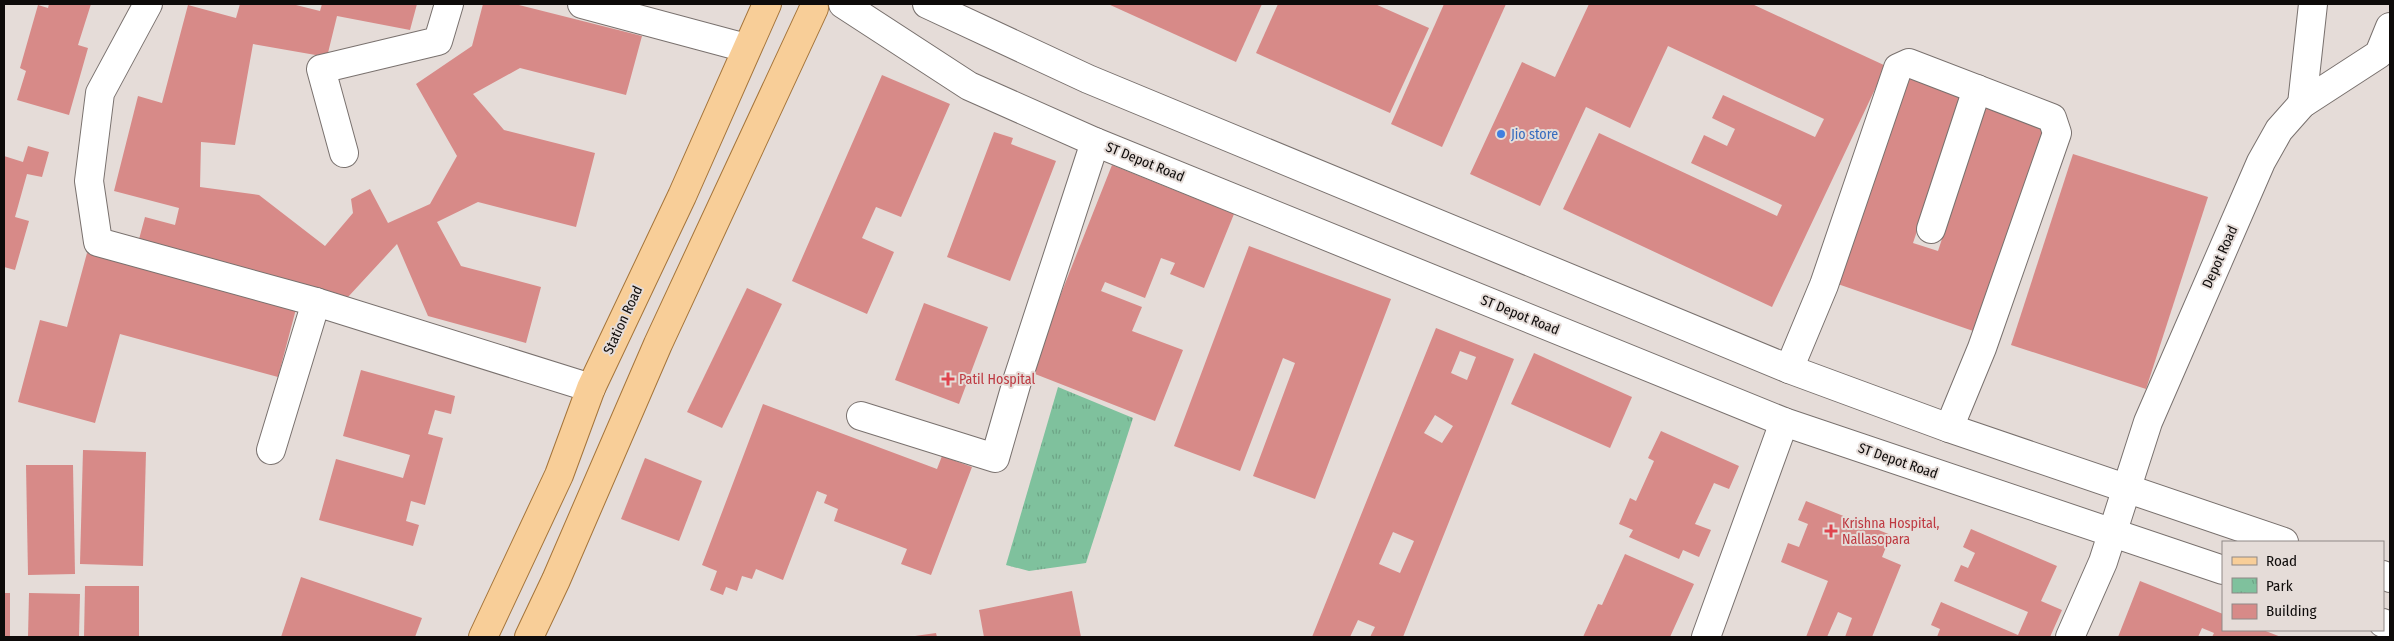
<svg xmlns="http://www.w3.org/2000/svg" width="2394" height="641" viewBox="0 0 2394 641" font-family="'Fira Sans Condensed',sans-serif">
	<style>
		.park { fill: url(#park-tufts) }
		.building { fill: #d78a88; fill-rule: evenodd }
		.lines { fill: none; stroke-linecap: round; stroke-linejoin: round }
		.minor-casing { stroke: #79716e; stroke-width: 30 }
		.major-casing { stroke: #a4743a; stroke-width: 30 }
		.minor { stroke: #fff; stroke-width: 28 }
		.major { stroke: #f8ce98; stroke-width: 28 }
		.shop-dot { fill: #3f7fe0; stroke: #e5dcd8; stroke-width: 2 }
		.health-dot { fill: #e0444e; stroke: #e5dcd8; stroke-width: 2 }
		.labels { text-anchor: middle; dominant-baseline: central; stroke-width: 4; stroke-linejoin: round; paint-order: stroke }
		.shop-label { font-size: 14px; fill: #366cbe; stroke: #e5dcd8; text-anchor: start }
		.street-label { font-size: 14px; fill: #0e0b0a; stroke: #e5dcd8 }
		.health-label { font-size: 14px; fill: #be3a42; stroke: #e5dcd8; text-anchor: start }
	</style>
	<defs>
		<pattern id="park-tufts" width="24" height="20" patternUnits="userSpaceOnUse" patternTransform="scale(1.25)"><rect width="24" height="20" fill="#7fc19d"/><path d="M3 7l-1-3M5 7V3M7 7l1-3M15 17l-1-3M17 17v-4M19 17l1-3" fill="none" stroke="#6da486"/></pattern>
	</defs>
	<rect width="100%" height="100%" fill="#e5dcd8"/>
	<!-- park -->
	<polygon class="park" points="1058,387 1133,418 1086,563 1029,571 1006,565"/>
	<!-- building -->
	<g class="building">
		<polygon points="49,4 91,4 78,45 88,48 69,115 17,100 26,71 20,68 38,5 48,8"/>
		<polygon points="240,4 292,4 320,11 322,4 417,4 410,30 337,16 327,57 253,44 235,145 201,142 200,187 259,195 325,246 353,213 351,199 370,189 388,223 430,204 457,156 416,84 472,46 483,4 515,4 642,36 626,95 520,68 473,94 504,130 595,153 576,227 478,202 437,222 461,266 541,287 526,343 428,316 397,244 348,297 138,243 145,217 175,225 179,208 114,191 138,96 162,103 188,5 236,18"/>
		<polygon points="1108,4 1262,4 1236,62"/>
		<polygon points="1278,4 1375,4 1429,28 1390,113 1256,53"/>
		<polygon points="1444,4 1506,4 1442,147 1391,124"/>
		<polygon points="1589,4 1752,4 1886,66 1772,307 1563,209 1599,133 1777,216 1782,205 1691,163 1704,135 1727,146 1735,129 1712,118 1723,95 1815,137 1824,119 1668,46 1630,128 1586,107 1540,206 1470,174 1522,62 1555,77"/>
		<polygon points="1906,72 1965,88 1913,243 1938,251 1986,105 2047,125 1979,333 1832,282"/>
		<polygon points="882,75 950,104 901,217 876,207 862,238 894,252 867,314 792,281"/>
		<polygon points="994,132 1013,138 1011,144 1056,161 1010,281 947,257"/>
		<polygon points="28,146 49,152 42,177 27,174 15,217 29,221 15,270 4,267 4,156 23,162"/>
		<polygon points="2073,154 2208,197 2146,389 2011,345"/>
		<polygon points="1112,165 1234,214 1204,288 1170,274 1175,263 1161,258 1145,298 1105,282 1101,291 1142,307 1132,331 1183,350 1155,421 1030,372"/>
		<polygon points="1249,246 1391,299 1315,499 1253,476 1295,363 1283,358 1240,471 1174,446"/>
		<polygon points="87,253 296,309 278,377 120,334 95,423 18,402 40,320 67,327"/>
		<polygon points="747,288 782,304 722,428 687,412"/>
		<polygon points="924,303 988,327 959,404 895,380"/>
		<path d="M1436 328 1514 359 1403 637H1370L1375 627 1358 620 1350 637H1312ZM1460 351 1476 357 1467 380 1451 373ZM1435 415 1453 426 1442 443 1424 433ZM1393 532 1414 541 1400 573 1379 564Z"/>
		<polygon points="1534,353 1632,397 1610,448 1511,404"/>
		<polygon points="361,370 455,396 451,414 435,410 428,434 443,438 425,505 411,501 406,521 419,525 413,546 319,520 336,459 403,478 410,455 343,436"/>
		<polygon points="763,404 937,469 942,456 972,467 931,575 901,564 907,549 834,521 838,509 824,503 827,495 817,491 783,580 756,569 752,579 742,576 737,591 726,587 723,595 710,590 717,571 702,565"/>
		<polygon points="1661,431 1739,466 1729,489 1714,483 1695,524 1711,530 1699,557 1683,550 1679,559 1629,537 1633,530 1619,524 1630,498 1636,501 1654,461 1648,458"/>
		<polygon points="83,450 146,452 143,566 80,564"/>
		<polygon points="645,458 702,481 679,541 621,519"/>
		<polygon points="26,465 73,465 75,574 28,575"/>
		<polygon points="1806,501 1891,535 1882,557 1901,565 1872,637 1845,637 1852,618 1838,612 1827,637 1806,637 1828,581 1781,562 1788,543 1799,547 1808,524 1798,520"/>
		<polygon points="1971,529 2057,566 2041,601 2062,610 2050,637 1937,637 1940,629 1931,625 1941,602 2018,635 2028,612 1954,581 1961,565 1968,568 1975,553 1963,547"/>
		<polygon points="1625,554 1694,584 1670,637 1583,637 1598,604 1602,605"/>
		<polygon points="301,577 422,618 415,637 281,637"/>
		<polygon points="2140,581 2223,614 2223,630 2263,630 2281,637 2212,637 2214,633 2202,628 2198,637 2118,637"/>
		<polygon points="85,586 139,586 139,637 84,637"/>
		<polygon points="1072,591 1081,637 984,637 979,610"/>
		<rect x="4" y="593" width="6" height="44"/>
		<polygon points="29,593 80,594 79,637 28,637"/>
		<polygon points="936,633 937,637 915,637 915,636"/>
	</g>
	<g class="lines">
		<defs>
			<g id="minor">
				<polyline points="148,4 100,93 89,181 98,242 316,302"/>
				<polyline points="582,4 746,48"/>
				<polyline points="843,4 969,86 1095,142 1784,422 2223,570"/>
				<polyline points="927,4 1088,79 1789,369 1949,428 2284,542"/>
				<polyline points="2302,104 2313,4"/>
				<polyline points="344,153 321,69 438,41 449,4"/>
				<polyline points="1931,229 1977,89"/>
				<polyline points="1789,369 1824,285 1898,68 1909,63 2052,118 2057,133 1982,348 1949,428"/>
				<polyline points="861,416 995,458 1018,378 1095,142"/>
				<polyline points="271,450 316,302 591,388"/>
				<polyline points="2383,575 2390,578"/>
				<polyline points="2383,623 2390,626"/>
				<polyline points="1706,637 1784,422"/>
				<polyline points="2070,637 2103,562 2148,422 2261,162 2279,130 2302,104 2379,54 2390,27"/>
			</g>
			<g id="major">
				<polyline points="483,637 559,475 591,388 682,196 767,4"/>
				<polyline points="529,637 556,580 658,344 814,8"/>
			</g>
		</defs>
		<!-- minor casing -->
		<use href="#minor" class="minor-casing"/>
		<!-- major casing -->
		<use href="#major" class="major-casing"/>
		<!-- minor -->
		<use href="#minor" class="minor"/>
		<!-- major -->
		<use href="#major" class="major"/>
	</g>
	<!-- markers -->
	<circle class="shop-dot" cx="1501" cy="134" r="5"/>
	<g class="health-dot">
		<path d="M945.5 371.5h5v5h5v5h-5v5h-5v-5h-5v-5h5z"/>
		<path d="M1828.5 523.5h5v5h5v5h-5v5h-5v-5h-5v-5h5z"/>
	</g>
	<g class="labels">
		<!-- shop labels -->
		<g class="shop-label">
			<text x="1511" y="134">Jio store</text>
		</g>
		<!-- street labels -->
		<g class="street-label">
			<text transform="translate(1145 162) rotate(22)">ST Depot Road</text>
			<text transform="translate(2220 257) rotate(-66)">Depot Road</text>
			<text transform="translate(1520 315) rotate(22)">ST Depot Road</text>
			<text transform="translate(623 320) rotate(-65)">Station Road</text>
			<text transform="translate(1898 461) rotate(19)">ST Depot Road</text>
		</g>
		<!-- health labels -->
		<g class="health-label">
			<text x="959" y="379">Patil Hospital</text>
			<text x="1842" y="523">Krishna Hospital,<tspan x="1842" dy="16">Nallasopara</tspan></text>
		</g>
	</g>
	<!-- border -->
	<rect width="2394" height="641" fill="none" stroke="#0e0b0a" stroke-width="10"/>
	<!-- legend -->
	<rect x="2222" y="541" width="162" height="90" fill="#e5dcd8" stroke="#8f8886"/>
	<rect x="2232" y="557" width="25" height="8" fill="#f8ce98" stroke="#8f8886"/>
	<text x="2266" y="566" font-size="15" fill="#0e0b0a">Road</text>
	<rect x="2232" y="578" width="25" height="15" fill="url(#park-tufts)" stroke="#8f8886"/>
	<text x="2266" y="591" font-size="15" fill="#0e0b0a">Park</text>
	<rect x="2232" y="604" width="25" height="15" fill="#d78a88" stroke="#8f8886"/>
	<text x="2266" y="616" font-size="15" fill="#0e0b0a">Building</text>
</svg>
